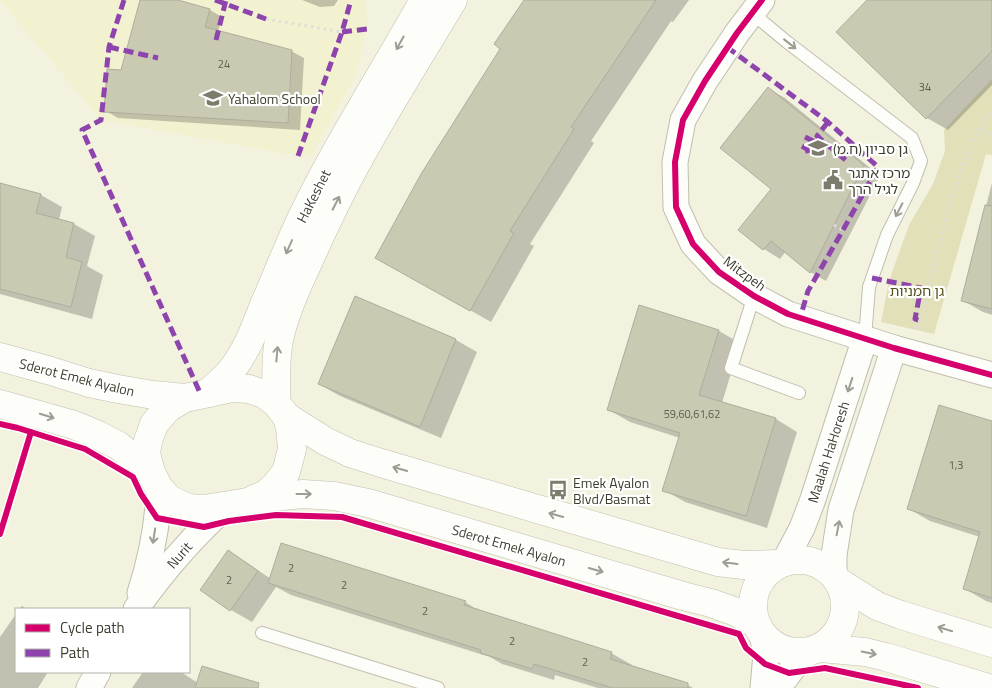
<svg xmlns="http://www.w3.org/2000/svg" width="992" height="688" viewBox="0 0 992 688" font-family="'Titillium Web','Noto Sans Hebrew',sans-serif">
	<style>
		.built { fill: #f2f1d0 }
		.green { fill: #e1e0b8 }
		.shadow { fill: #0003 }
		.building { fill: #cac9b2; stroke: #adad9e }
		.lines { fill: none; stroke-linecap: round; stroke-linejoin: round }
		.lane-casing { stroke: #c0bfb0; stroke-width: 14 }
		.street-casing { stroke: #c0bfb0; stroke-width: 27 }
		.secondary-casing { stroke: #c0bfb0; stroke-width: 29 }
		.path { stroke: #dfded8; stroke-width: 3; stroke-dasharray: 2.5 4; stroke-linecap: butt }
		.lane { stroke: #fdfdfa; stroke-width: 12 }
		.street { stroke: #fdfdfa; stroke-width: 25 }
		.secondary { stroke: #fdfdfa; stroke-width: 28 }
		.quiet { stroke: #8e44ad; stroke-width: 5; stroke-dasharray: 10 5; stroke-linecap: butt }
		.cycleway-casing { stroke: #fff; stroke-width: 9 }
		.cycleway { stroke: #d6006c; stroke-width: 6 }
		.oneway { stroke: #9d9d94 }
		.labels { text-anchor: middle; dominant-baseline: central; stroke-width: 4.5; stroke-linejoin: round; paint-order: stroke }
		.number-label { font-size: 11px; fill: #60604f }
		.poi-label { font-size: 14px; fill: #3d3d2e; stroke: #fff; text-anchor: start }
		.street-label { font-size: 14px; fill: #3d3d2e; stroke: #fff }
		.park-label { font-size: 14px; fill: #54511b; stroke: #fff }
	</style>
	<rect width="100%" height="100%" fill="#f3f2de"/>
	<!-- built -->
	<polygon class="built" points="0,0 366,0 367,29 355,76 310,158 101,120"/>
	<!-- green -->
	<polygon class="green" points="992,79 992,155 986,154 934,334 881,322 889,281 909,225 933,184 945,151 944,130"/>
	<!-- shadow -->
	<g class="shadow">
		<polygon points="141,0 174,0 210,10 222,17 218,32 291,51 304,58 300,130 118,118 106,111 122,71"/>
		<polygon points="302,0 338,0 334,6 320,7"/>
		<polygon points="525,0 689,0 673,22 671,21 591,141 594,143 530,244 534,246 491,322 376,257 502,48"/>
		<polygon points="869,0 992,0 992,85 948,130 927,118"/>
		<polygon points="769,89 785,98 880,176 826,281 810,272 786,251 780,259 764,249 740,230 773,189"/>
		<polygon points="992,183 992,315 983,312 962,300"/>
		<polygon points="0,184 41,195 62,207 59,220 74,224 95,236 87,266 103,275 92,319 0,294"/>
		<polygon points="355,298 456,340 477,352 441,438 340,396 319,384"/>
		<polygon points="719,331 740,343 722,403 776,419 797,432 767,528 685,502 664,490 680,438 630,422 609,410"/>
		<polygon points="992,423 992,603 986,601 965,589 980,537 930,521 909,509"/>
		<polygon points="228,551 249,564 271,579 465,602 481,612 611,653 632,665 632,667 686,684 693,688 598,688 555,675 554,680 502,664 490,657 291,595 276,587 252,622 231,610 202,589"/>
		<polygon points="22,606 27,609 19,609"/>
		<polygon points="16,614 16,672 48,672 38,688 0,688 0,637"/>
		<polygon points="143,672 181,672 198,683 246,680 259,688 132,688"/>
	</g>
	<!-- building -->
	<g class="building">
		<polygon points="140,0 178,0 210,9 205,27 292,50 288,123 104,112 107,69 121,70"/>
		<polygon points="524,0 656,0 571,127 574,129 510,231 514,233 470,311 375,258 421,174 500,49 494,44"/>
		<polygon points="867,0 992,0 992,51 926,119 836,32"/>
		<polygon points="768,87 864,165 810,273 771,241 763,250 738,230 771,189 720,148"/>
		<polygon points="0,183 41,194 36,213 74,223 66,257 82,262 71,307 0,289"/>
		<polygon points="985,205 992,206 992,309 961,301"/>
		<polygon points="355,296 456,339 420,427 318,384"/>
		<polygon points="639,305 719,330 699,395 776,418 746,516 662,491 680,433 607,410"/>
		<polygon points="939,405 992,421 992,598 963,589 980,532 907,509"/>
		<polygon points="281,543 466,601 464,605 612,652 610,659 688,683 688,688 613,688 534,664 532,669 480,653 481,650 268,583"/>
		<polygon points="228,550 258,571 230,611 200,590"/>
		<polygon points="202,666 259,683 258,688 195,688"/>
	</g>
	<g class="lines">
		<defs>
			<g id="lane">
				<polyline points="752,13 787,42 912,138 921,161 913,183 887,235 869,287 865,338"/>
				<polyline points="754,296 731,368 799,393"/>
				<polyline points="262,633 438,688"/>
			</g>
			<g id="street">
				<polyline points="762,0 737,33 705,81 683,120 675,162 676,207 693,244 719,272 754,296 788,314 894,348 992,375"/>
				<polyline points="784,562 802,528 812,502 865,338"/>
				<polyline points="834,577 834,555 841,510 894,348"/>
				<path d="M140 593C151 559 158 524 159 488"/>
				<path d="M136 609C163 571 193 536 228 505"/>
				<polyline points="762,635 766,654 763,688"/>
				<polyline points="89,688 98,672"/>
				<polyline points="778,688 793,668 811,651"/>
			</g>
			<g id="secondary">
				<polyline points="0,357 51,371 89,383 118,389 153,395 185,398"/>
				<path d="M208 393C215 386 223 380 230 372 246 353 255 328 264 305 277 275 289 244 303 215 339 141 384 72 424 0"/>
				<path d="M276 403C277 384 275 365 278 346 283 315 298 285 311 256 326 223 342 189 360 157 389 104 422 52 453 0"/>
				<polyline points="0,404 74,425 98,435 119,446 151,472 159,488 169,499 188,508 204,509 248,502 266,494 275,486 286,472 292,449 290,428 287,417 276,403 264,394 249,389 232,388 185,398 168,408 154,424 148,441 146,453 151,472"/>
				<polyline points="287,417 325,441 350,453 381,463 718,562 743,565 778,564"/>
				<polyline points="255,499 303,494 334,496 368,503 683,596 711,603 736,612 756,624"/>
				<circle cx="799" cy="606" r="46"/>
				<polyline points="839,582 877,606 901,615 992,643"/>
				<polyline points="821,648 865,652 886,657 988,688"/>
			</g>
		</defs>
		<!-- lane casing -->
		<use href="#lane" class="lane-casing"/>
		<!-- street casing -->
		<use href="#street" class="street-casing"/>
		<!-- secondary casing -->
		<use href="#secondary" class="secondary-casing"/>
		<!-- path -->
		<g class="path">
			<polyline points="266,19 342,32"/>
			<polyline points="978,130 992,134"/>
			<polyline points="834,225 843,230"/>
			<polyline points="915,319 917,329"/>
			<polyline points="919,329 950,201 968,152 978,130 992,113"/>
		</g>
		<!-- lane -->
		<use href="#lane" class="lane"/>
		<!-- street -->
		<use href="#street" class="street"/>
		<!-- secondary -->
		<use href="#secondary" class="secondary"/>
		<!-- quiet -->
		<g class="quiet">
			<polyline points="124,0 109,47 101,120 82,130 201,395"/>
			<polyline points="215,0 266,19"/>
			<polyline points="342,32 367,29"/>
			<polyline points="216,40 226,0"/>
			<polyline points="109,47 158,58"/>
			<polyline points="727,47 828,122 878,167 843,230 808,291 800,318"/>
			<polyline points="828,122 817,136 848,162"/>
			<polyline points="805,137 813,141 818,148"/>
			<polyline points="802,146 807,149 809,155"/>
			<polyline points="298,156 342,32 351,0"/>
			<polyline points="872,278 921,288 915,319 921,321"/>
		</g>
		<defs>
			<g id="cycleway">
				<polyline points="762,0 737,33 705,81 683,120 675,162 676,207 693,244 719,272 754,296 788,314 894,348 992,375"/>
				<polyline points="0,424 18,428 85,449 133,477 141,494 157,518 204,527 229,521 276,515 342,517 739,634 746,648 765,664 789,673 825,668 918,688"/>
				<polyline points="0,534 31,432"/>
			</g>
		</defs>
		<!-- cycleway casing -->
		<use href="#cycleway" class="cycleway-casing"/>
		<!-- cycleway -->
		<use href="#cycleway" class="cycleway"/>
	</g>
	<!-- one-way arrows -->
	<defs><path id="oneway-shaft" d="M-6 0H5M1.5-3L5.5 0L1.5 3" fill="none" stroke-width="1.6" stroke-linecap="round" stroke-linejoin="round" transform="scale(1.25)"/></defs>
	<g class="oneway">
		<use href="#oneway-shaft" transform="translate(400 43) rotate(119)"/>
		<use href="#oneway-shaft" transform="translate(790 44) rotate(38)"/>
		<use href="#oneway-shaft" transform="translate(336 203) rotate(-63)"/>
		<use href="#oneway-shaft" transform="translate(899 210) rotate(117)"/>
		<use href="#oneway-shaft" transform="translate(289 247) rotate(114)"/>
		<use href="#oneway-shaft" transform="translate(277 354) rotate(-85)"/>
		<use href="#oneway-shaft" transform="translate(850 385) rotate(108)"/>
		<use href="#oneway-shaft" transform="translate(47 416) rotate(17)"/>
		<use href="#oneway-shaft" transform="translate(400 469) rotate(-164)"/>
		<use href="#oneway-shaft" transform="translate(304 494)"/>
		<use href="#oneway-shaft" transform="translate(556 515) rotate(-164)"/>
		<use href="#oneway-shaft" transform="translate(838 528) rotate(-79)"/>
		<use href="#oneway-shaft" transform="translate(154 536) rotate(99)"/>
		<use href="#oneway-shaft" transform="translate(730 563) rotate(-173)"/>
		<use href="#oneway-shaft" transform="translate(596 570) rotate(16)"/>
		<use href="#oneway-shaft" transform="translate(945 629) rotate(-163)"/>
		<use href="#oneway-shaft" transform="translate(869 653) rotate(12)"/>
	</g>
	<!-- icons -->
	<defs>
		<symbol id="school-bare" viewBox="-9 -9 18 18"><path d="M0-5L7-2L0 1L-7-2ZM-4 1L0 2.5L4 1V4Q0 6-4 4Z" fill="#7d7c6c" stroke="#fff" stroke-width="2.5" paint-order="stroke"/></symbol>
		<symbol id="civic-bare" viewBox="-9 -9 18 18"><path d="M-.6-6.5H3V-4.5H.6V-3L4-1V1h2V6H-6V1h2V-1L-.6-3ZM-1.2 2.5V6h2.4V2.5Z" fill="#7d7c6c" stroke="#fff" stroke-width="2.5" paint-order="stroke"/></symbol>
		<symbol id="bus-bare" viewBox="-9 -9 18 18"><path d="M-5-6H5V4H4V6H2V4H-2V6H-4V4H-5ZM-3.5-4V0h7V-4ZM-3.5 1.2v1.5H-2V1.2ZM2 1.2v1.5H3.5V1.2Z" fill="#7d7c6c" stroke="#fff" stroke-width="2.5" paint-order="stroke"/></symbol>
	</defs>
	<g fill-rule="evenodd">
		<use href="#school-bare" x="199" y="84" width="28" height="28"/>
		<use href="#school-bare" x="804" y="134" width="28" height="28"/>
		<use href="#civic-bare" x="819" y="166" width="28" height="28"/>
		<use href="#bus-bare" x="544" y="476" width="28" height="28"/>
	</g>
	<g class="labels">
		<!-- number labels -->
		<g class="number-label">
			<text x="224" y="64">24</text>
			<text x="925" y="87">34</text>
			<text x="692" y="414">59,60,61,62</text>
			<text x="956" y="465">1,3</text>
			<text x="291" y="568">2</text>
			<text x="229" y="580">2</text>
			<text x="344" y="585">2</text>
			<text x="425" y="611">2</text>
			<text x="512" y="641">2</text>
			<text x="585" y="662">2</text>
		</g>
		<!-- poi labels -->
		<g class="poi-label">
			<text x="228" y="98">Yahalom School</text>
			<text x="833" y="148">גן סביון (ח.מ)</text>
			<text x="848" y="172">מרכז אתגר<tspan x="848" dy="16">לגיל הרך</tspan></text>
			<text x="573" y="482">Emek Ayalon<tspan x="573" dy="16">Blvd/Basmat</tspan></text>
		</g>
		<!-- street labels -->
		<g class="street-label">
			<text transform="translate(313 196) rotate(-63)">HaKeshet</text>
			<text transform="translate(745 273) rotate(36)">Mitzpeh</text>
			<text transform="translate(77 377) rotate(14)">Sderot Emek Ayalon</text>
			<text transform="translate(828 452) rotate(-72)">Maalah HaHoresh</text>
			<text transform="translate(509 545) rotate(16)">Sderot Emek Ayalon</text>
			<text transform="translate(179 555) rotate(-49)">Nurit</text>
		</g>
		<!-- park labels -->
		<g class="park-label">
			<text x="917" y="290">גן חמניות</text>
		</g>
	</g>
	<!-- legend -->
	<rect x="15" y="608" width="175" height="65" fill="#ffffff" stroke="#b1b1ab"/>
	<rect x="25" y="624" width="25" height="8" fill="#d6006c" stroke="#b1b1ab"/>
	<text x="60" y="633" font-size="15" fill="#3d3d2e">Cycle path</text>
	<rect x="25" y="649" width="25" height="8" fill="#8e44ad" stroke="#b1b1ab"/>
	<text x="60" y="658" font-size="15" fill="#3d3d2e">Path</text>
</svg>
